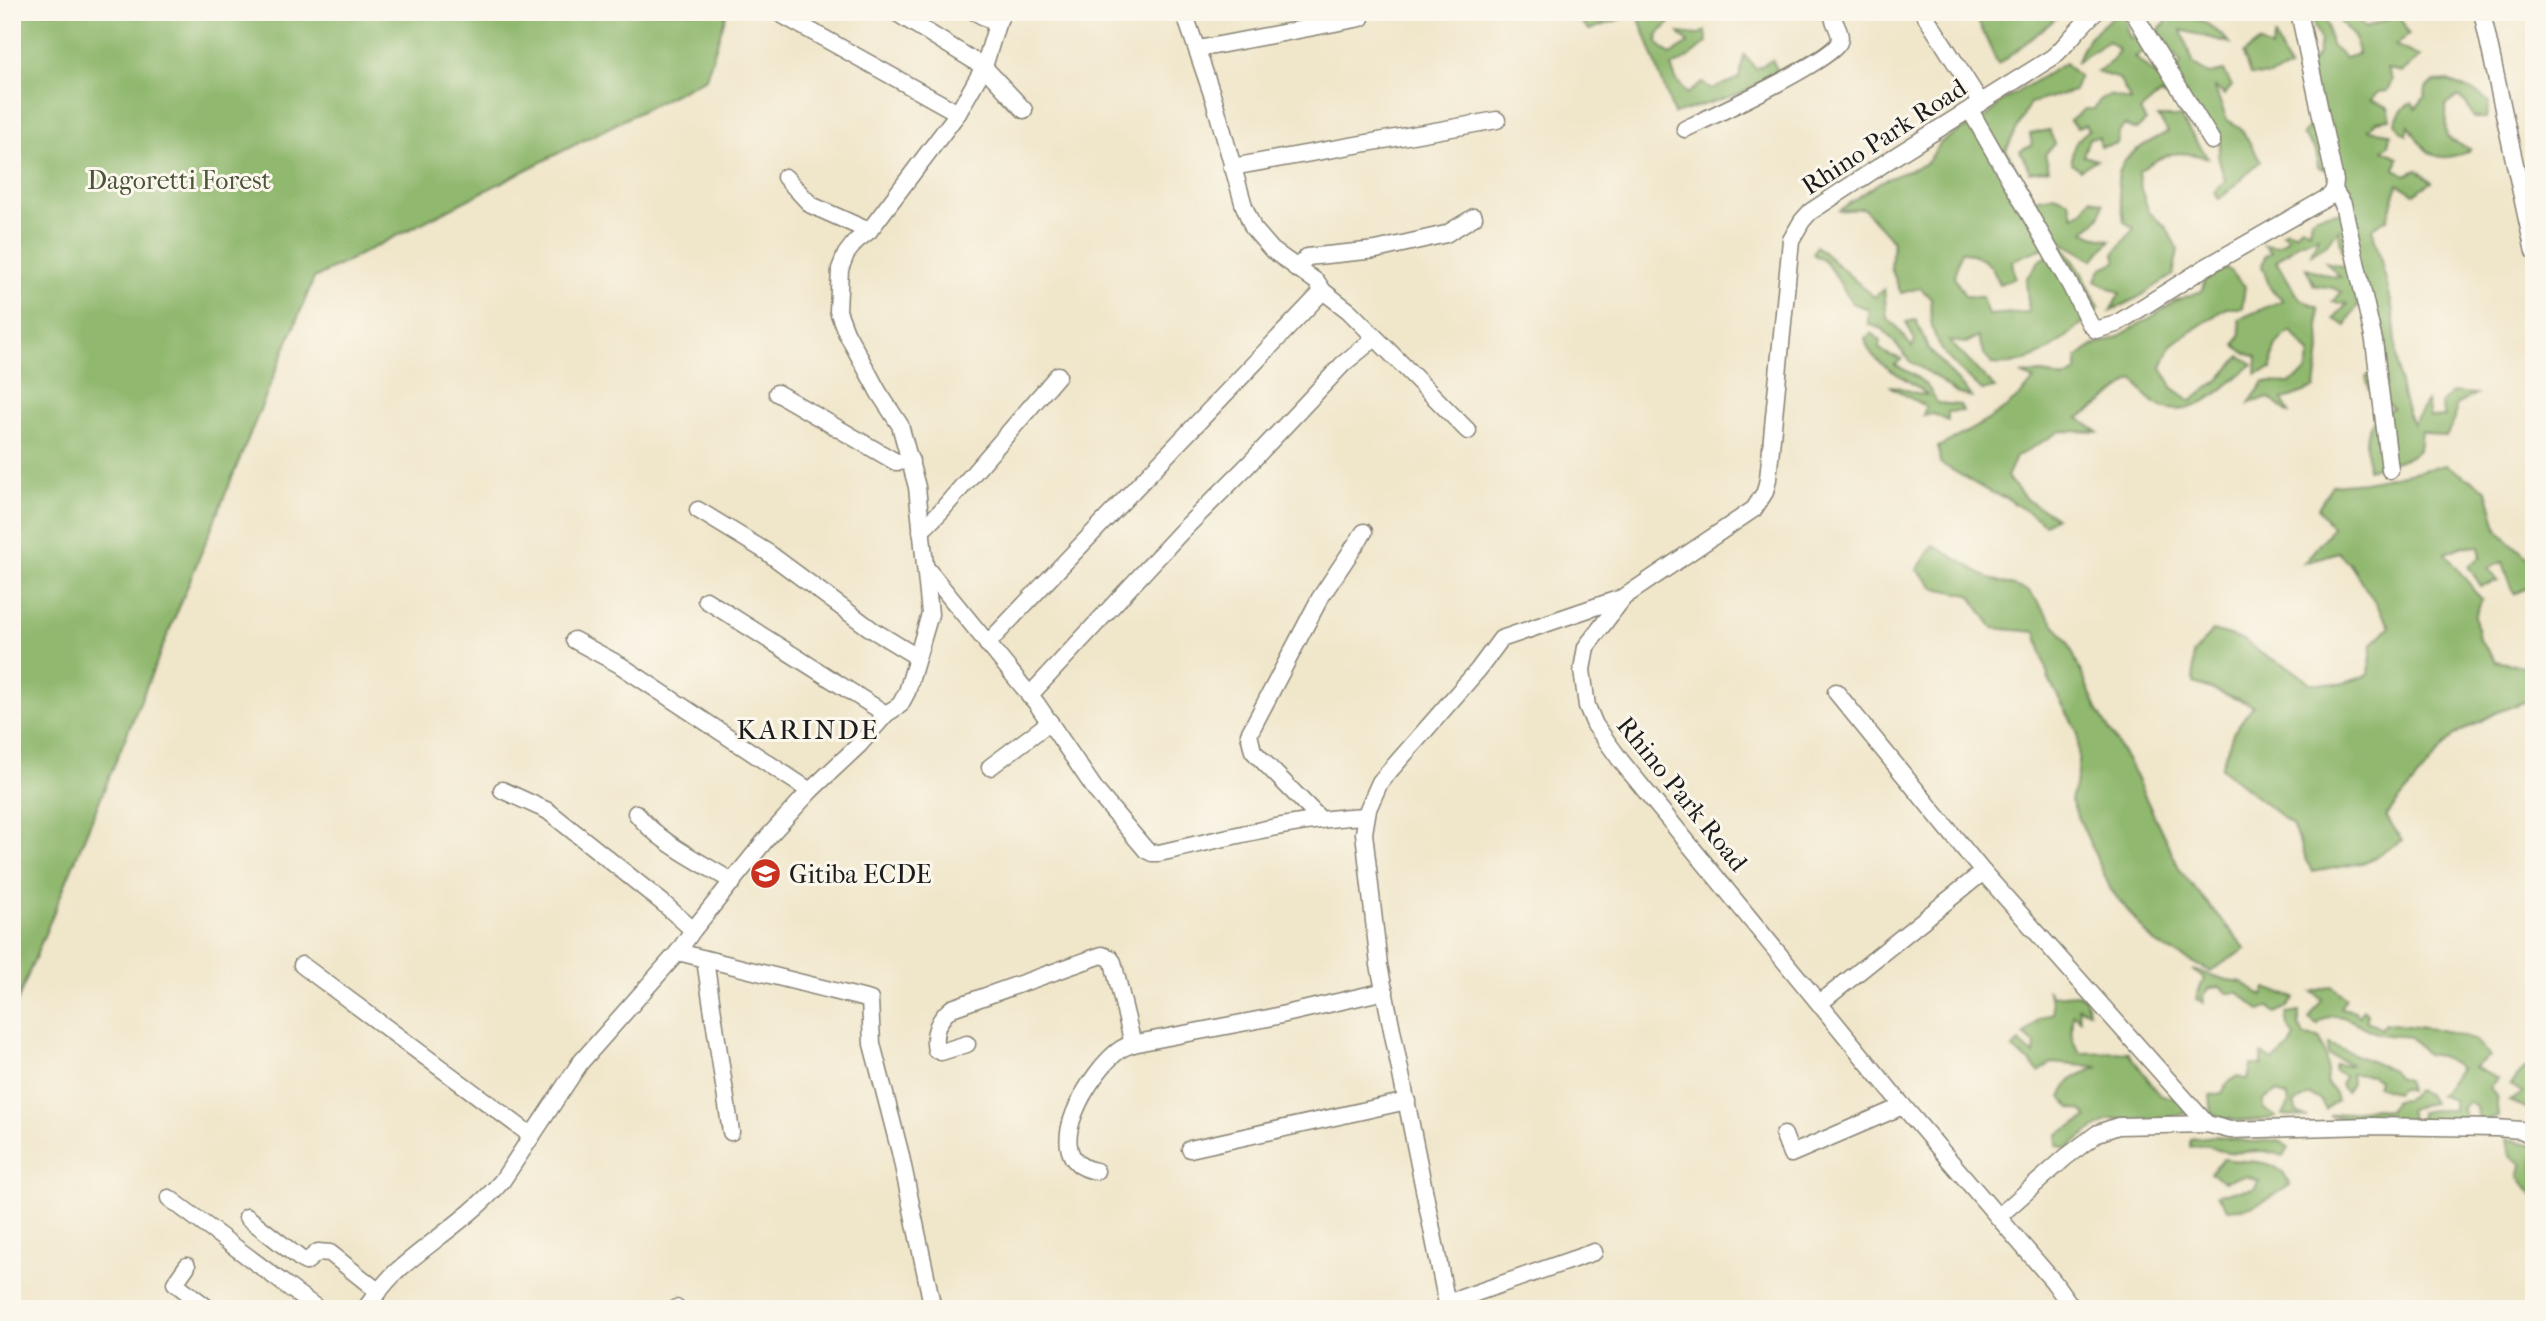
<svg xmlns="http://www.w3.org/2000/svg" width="2546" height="1321" viewBox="0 0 2546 1321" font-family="'IM FELL French Canon',serif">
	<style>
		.forest { fill: #90b86e; stroke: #566a45; stroke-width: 2 }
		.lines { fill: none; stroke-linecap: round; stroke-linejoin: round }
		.minor-casing { stroke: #868173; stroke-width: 19 }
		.minor { stroke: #fff; stroke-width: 16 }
		.labels { text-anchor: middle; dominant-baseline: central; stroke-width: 6; stroke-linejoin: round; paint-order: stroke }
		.street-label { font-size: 26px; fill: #1c1c1c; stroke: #fbf7ec }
		.park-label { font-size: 26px; fill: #4a543a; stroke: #fbf7ec }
		.poi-label { font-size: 26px; fill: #1c1c1c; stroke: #fbf7ec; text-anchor: start }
		.neighbourhood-label { font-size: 28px; letter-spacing: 2px; fill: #1c1c1c; stroke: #fbf7ec }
	</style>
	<rect width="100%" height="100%" fill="#fbf7ec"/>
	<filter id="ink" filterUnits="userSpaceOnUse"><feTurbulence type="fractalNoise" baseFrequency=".0143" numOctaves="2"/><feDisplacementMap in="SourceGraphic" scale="14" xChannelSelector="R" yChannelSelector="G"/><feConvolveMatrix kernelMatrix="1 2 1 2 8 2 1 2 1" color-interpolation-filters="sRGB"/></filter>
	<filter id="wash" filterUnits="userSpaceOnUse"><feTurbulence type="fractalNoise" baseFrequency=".00686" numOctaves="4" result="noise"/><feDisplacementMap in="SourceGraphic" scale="28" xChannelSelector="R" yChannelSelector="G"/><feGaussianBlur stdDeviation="1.57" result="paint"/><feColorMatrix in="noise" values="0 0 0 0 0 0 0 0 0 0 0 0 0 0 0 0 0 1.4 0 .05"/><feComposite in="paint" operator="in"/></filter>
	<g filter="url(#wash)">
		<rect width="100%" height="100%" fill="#f0e6ca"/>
		<!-- forest -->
		<g class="forest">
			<polygon points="12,12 727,12 706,78 314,278 12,1014"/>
			<polygon points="1665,12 1670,23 1658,34 1657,43 1670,55 1688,43 1679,33 1697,35 1706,31 1707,42 1688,58 1671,67 1676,79 1687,94 1702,83 1712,89 1739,78 1744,55 1756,69 1772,60 1778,71 1742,93 1674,114 1637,13 1589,30 1572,13"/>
			<polygon points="1972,12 2064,12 1998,65 1978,21"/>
			<path d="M2168 12C2193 12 2212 25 2230 43L2181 30 2194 65 2209 74 2224 71 2232 86 2224 95 2214 86 2227 120 2240 127 2261 161C2246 173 2235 188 2219 199L2214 192 2225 181 2218 156 2221 143 2220 134 2193 121 2180 104 2160 94 2140 111 2146 121 2136 130 2124 125 2119 133 2117 144 2100 147 2099 137 2089 138 2083 156 2097 159 2080 170 2072 163C2071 146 2076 140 2089 130L2086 125 2077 128 2070 121 2085 109H2094L2100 100 2110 95 2131 101 2119 79 2097 72 2112 61 2119 50 2108 41 2076 63 2089 37 2117 13 2126 17 2127 30 2130 38 2139 36 2148 49 2135 57 2150 71 2167 80 2177 72 2181 62 2159 39 2160 27 2165 24Z"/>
			<path d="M2309 12H2325L2331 46 2345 58 2358 54 2355 38 2336 17 2344 12H2353L2365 28 2399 15 2409 35 2395 45 2420 57 2402 72 2387 69 2392 80 2387 91 2378 92 2371 100 2388 107 2391 119 2376 121 2369 130 2391 133 2389 145 2383 150 2398 157 2395 169 2406 175 2417 170 2432 182 2414 194 2398 184 2387 219 2372 228C2379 254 2387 281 2392 307 2399 346 2394 389 2413 424L2427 401 2430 418 2445 417 2441 404 2452 392 2476 394 2456 405 2455 419 2446 437 2421 431 2419 450 2409 457 2368 470C2366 437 2359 424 2393 408L2370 392 2366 376 2387 365 2384 334 2374 301 2357 306 2346 326 2334 319 2347 304 2332 302 2342 292 2333 288 2314 285 2306 268C2319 271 2327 277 2340 277L2326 262 2345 267C2344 253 2339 242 2339 229L2327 244 2311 254 2318 236 2298 244 2276 261 2300 299 2318 307 2320 350 2315 388 2282 400 2290 414 2269 398 2249 403 2264 382 2290 383 2306 372 2310 354 2291 331C2275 342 2272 350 2272 369L2256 374 2257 357 2243 352 2235 345 2241 333 2239 319 2283 300 2270 288 2262 266 2265 256 2271 252 2264 245C2276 247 2281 247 2288 237L2282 233 2286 230 2295 233 2302 226 2309 231 2311 219C2324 211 2336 214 2351 210L2342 189 2341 174 2318 167 2316 150 2302 135 2315 121 2310 107V91L2299 77 2318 54 2320 41Z"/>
			<polygon points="2275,37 2289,68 2270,76 2250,75 2243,54 2259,42 2271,49"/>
			<path d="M2065 63 2079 77 2074 91 2030 103 2006 150 2034 199 2055 195 2069 201 2073 216 2083 211 2091 198 2103 203C2101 218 2096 222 2084 231L2093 236 2111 240 2093 260 2060 241C2044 249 2027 253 2012 261L2015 278 1999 284C1991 260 1983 259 1961 251L1954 277 1965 296 1982 297 1988 315 2029 312 2026 279 2039 261 2063 246 2082 273 2099 308C2069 336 2036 369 1992 364L1984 354 1978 337 1966 343 1949 341 1995 388 1982 391C1951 361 1926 346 1931 298L1920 288 1901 293 1891 268 1893 241 1863 208 1838 211 1880 182 1927 163 1942 141 1988 116 2001 102Z"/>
			<path d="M2449 81 2477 93 2489 102 2486 118H2474L2466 103 2458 96 2446 105C2448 133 2436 137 2470 149 2463 155 2457 155 2448 157 2427 159 2419 141 2409 126L2407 135 2401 131 2396 123C2397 113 2404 107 2412 102L2416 108 2425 97 2426 88 2435 82Z"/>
			<path d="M2158 117H2180L2208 158C2175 149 2168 152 2139 171L2141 189 2149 212 2166 227 2178 250 2173 275 2137 298 2110 311 2120 293 2095 281 2102 268 2116 262 2114 254 2134 228 2124 222C2123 209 2119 197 2118 184 2116 156 2147 143 2168 132Z"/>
			<polygon points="2049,130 2055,144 2045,154 2049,169 2030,172 2020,151 2032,145 2030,134"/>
			<polygon points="1816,246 1874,297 1884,289 1887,318 1896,326 1912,347 1915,341 1906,322 1916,320 1928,348 1972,397 1956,393 1936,377 1911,362 1883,329 1868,324 1868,309 1852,303 1832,270 1824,261 1813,254"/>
			<path d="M2227 268 2245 286 2242 308H2226L2171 345 2162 367 2172 387 2191 401 2220 379 2240 356 2253 364C2223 387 2185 432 2147 397 2142 392 2138 384 2134 379 2114 392 2099 408 2078 418L2098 432 2061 431 2016 457 2007 477 2027 500 2056 517 2045 524 2008 499 1986 490 1940 463 1938 447C1971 430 2011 411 2034 380L2021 374 2043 373 2063 379 2077 372V358L2094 345 2112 340 2158 313 2174 301 2202 291 2204 281Z"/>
			<path d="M1872 333 1880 340 1879 348 1887 354 1902 359 1895 365C1914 374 1929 383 1937 403L1960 405 1963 411 1948 412V421L1934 414 1923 415 1926 407 1889 386C1904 387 1916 395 1927 395 1909 376 1868 366 1865 338Z"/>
			<polygon points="2446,465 2487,490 2498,531 2529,559 2534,585 2514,594 2503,562 2488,568 2498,581 2481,586 2468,566 2481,557 2479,547 2463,546 2445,553 2482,600 2475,616 2479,639 2496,661 2521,666 2534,662 2534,698 2495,713 2453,736 2386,816 2402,840 2367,862 2312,872 2292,825 2221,768 2233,733 2253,705 2194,683 2193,654 2213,631 2244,640 2262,654 2291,668 2310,683 2341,684 2369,675 2372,644 2390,626 2350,564 2338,552 2304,563 2332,528 2318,508 2332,485 2365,482"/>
			<polygon points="1933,545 1989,578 2029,591 2068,642 2097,709 2130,765 2181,872 2246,949 2210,971 2154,943 2111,890 2071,801 2078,774 2078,733 2049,680 2036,632 1993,628 1970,595 1935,588 1917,570"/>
			<polygon points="2193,970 2228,980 2242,982 2263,996 2266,988 2295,998 2288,1007 2275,1013 2269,1007 2261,1011 2239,993 2227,993 2220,987 2210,988 2203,996 2204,1003 2196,999 2204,978"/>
			<path d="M2332 986 2346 998 2340 1008 2355 1011 2359 1016 2363 1009 2367 1013 2366 1021 2381 1029 2384 1023 2441 1030 2476 1041 2490 1056 2474 1067 2498 1079 2490 1087 2496 1096 2498 1117 2479 1121 2477 1108 2469 1102 2461 1108 2466 1119 2420 1121V1112L2432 1110H2453V1100L2439 1095 2448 1086 2460 1068 2440 1056 2426 1054 2410 1037C2399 1036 2387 1036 2377 1033 2357 1028 2339 1003 2317 1025L2309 1019 2322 999 2312 992Z"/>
			<path d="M2047 989 2052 996 2077 994 2085 998 2089 1012 2078 1007 2080 1019 2073 1014C2070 1030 2070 1041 2081 1053L2128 1052 2160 1095 2174 1098 2205 1110 2161 1118 2110 1120 2081 1137 2067 1149 2057 1145 2058 1134 2087 1118 2083 1111 2071 1108 2061 1097C2073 1073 2076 1077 2098 1067L2052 1063 2039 1072 2030 1062 2012 1049 2019 1042 2034 1055 2035 1044 2024 1035 2040 1018 2053 1013 2052 1002Z"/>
			<path d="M2299 1012V1025L2304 1036 2319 1038C2325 1049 2329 1069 2326 1082L2334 1091 2337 1100 2326 1110 2320 1100 2310 1095 2294 1104 2297 1113 2308 1118 2283 1115 2289 1104 2288 1097 2277 1092 2264 1100V1109L2276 1117C2255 1122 2232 1123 2212 1114L2210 1095 2222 1093 2227 1084 2237 1076 2248 1080 2251 1065H2262V1054L2273 1061 2290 1047 2295 1037 2288 1026 2286 1014Z"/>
			<polygon points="2329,1044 2392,1070 2397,1077 2406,1080 2409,1090 2400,1088 2396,1093 2377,1086 2379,1080 2372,1075 2351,1074 2352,1083 2346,1092 2341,1085 2344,1077 2334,1071 2336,1065 2352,1065 2328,1055"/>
			<polygon points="2527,1067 2534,1070 2534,1117 2533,1111 2509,1101 2523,1093 2510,1084"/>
			<polygon points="2416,1090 2427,1094 2434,1103 2420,1105 2409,1111 2413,1121 2353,1120 2329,1116 2375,1108 2388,1111 2395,1100 2406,1099"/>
			<path d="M2214 1136 2252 1142 2279 1140 2289 1148 2284 1157C2258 1142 2234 1162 2207 1145L2190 1147V1139Z"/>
			<polygon points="2534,1138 2534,1196 2519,1177 2522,1164 2510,1156 2507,1139 2533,1145"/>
			<path d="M2223 1159C2250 1164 2278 1155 2290 1185 2270 1199 2252 1209 2228 1210L2217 1194 2254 1189 2259 1181 2246 1176 2224 1181 2210 1173Z"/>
		</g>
	</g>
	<g filter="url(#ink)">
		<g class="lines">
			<defs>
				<g id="minor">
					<polyline points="777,12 958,113"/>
					<polyline points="895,12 984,67 1024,110"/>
					<polyline points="975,12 997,24"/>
					<polyline points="1184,12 1214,100 1244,206 1253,228 1272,250 1317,282 1323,291 1349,311 1468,431"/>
					<polyline points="1923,12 1981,103"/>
					<polyline points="2133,12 2212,141"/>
					<polyline points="2482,12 2534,252"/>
					<polyline points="1198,49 1361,18"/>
					<polyline points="1970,110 2070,285 2090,324 2096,330 2116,324 2206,267 2330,196 2334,190 2335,181 2299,12"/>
					<path d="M1685 129C1708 118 1833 60 1839 42 1843 33 1832 22 1832 12"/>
					<polyline points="1232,167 1497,120"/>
					<polyline points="785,177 811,205 869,231"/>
					<polyline points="2334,190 2343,204 2374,341 2390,470"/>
					<polyline points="1296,269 1307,257 1376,250 1446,234 1474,217"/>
					<polyline points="777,393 896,462 911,461"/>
					<polyline points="698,510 767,552 871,629 917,657"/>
					<polyline points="921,531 941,511 1058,375"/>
					<path d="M927 569 1037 704 1097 792 1146 850 1152 853H1159C1227 838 1296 819 1365 816"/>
					<polyline points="706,600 886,714"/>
					<polyline points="574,640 620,665 810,791"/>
					<polyline points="987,644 1323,291"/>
					<polyline points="1029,696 1181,532 1248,465 1343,364 1375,338"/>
					<polyline points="990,767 1050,722"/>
					<polyline points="502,790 548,811 663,903 693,930"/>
					<path d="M636 813C659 843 701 862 733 882"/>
					<polyline points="1321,820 1253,751 1249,734 1320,598 1364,532"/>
					<polyline points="1983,872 2207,1124"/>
					<polyline points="678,952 870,1000 872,1044 900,1152 933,1309"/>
					<polyline points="705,960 731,1132"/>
					<polyline points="302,965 532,1136"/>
					<polyline points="1820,1003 1983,872 1836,692"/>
					<path d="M967 1044 941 1052 936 1050C932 1033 939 1018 952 1008L1102 955 1110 958 1113 962 1133 1044"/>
					<polyline points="1784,1135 1791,1154 1903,1106"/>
					<polyline points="1190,1149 1407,1101"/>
					<path d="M1096 1171C1034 1160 1092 1068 1121 1049 1128 1045 1135 1043 1142 1042L1268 1018 1385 991"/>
					<polyline points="169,1198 318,1309"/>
					<polyline points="247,1217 302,1260 306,1262 318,1252 330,1253 379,1292"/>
					<polyline points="1998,1217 2066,1157 2098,1133 2118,1126 2207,1124 2230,1130 2369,1126 2496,1128 2521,1130 2534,1136"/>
					<polyline points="187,1266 175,1283 209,1309"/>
					<polyline points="1447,1303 1594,1252"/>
					<polyline points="676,1308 676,1309"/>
					<path d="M365 1309C375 1296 385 1282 397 1271 432 1240 472 1216 502 1181L580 1063 678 952 693 930 768 837 810 791 859 745 886 714 900 705 907 692 930 614 917 487 900 425 879 393 846 332 838 311 840 269 846 254 856 241 869 231 958 113 984 67 997 24 1003 12"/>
					<polyline points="1448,1309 1379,965 1364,833 1368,809 1380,782 1478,670 1501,639 1624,597"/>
					<path d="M2073 1309 2053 1281 1903 1106 1621 761 1595 725 1587 706 1582 670 1586 647 1624 597 1754 509 1765 492 1768 479 1791 240 1802 221 1810 212 1894 157 2053 57C2069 43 2079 26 2096 12"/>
				</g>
			</defs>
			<!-- minor casing -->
			<use href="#minor" class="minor-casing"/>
			<!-- minor -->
			<use href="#minor" class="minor"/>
		</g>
	</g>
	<!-- icons -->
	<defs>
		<symbol id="school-disc" viewBox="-11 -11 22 22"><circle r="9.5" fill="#c8321e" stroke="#fbf7ec"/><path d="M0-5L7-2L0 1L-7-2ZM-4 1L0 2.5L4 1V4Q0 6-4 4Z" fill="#fff"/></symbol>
	</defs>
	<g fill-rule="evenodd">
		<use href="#school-disc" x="748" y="856" width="35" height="35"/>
	</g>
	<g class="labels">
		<!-- street labels -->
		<g class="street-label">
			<text transform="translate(1884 137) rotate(-33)">Rhino Park Road</text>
			<text transform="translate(1682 794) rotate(51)">Rhino Park Road</text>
		</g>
		<!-- park labels -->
		<g class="park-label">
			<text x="179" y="180">Dagoretti Forest</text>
		</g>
		<!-- poi labels -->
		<g class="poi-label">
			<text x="789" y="874">Gitiba ECDE</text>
		</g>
		<!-- neighbourhood labels -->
		<g class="neighbourhood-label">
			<text x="808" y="729">KARINDE</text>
		</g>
	</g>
	<!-- margin -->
	<rect width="2546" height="1321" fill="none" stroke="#fbf7ec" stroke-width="42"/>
</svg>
